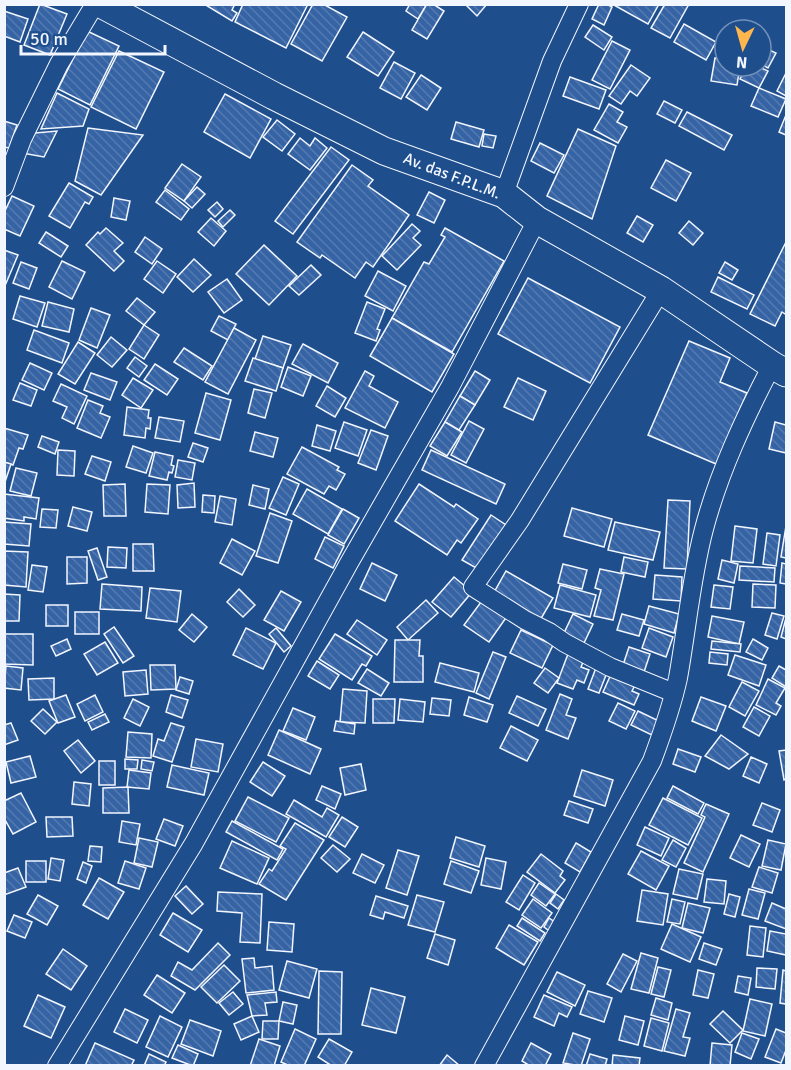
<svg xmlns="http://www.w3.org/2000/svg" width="791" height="1070" viewBox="0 0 791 1070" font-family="Signika,sans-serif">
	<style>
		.building { fill: url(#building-back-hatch); stroke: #f2f6ff; stroke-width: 1.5 }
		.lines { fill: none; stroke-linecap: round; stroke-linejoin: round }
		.minor-casing { stroke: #f2f6ff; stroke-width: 20 }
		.primary-casing { stroke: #f2f6ff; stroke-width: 29 }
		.minor { stroke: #1f4e8c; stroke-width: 18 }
		.primary { stroke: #1f4e8c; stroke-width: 27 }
		.labels { text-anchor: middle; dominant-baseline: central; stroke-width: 4.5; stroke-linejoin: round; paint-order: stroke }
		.street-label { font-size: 16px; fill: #f2f6ff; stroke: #1f4e8c }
	</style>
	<defs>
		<pattern id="building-back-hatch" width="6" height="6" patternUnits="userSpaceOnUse" patternTransform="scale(1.5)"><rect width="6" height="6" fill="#3563a3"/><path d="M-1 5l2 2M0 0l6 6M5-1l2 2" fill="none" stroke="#537ab1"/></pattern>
	</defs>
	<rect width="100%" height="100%" fill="#1f4e8c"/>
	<!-- building -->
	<g class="building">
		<polygon points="40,4 67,14 50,55 24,45"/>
		<polygon points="204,4 235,4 232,10 237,13 232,21"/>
		<polygon points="243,4 308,4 286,48 235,22"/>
		<polygon points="313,4 323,4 347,17 322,61 291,44"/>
		<polygon points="410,4 427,4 418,19 406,11"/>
		<polygon points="427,4 433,4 444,11 427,39 412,30"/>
		<polygon points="465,4 487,4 477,16"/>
		<polygon points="599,4 607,4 612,7 604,25 592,19"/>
		<polygon points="612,4 659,4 648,24"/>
		<polygon points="665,4 689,4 670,38 651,28"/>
		<polygon points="4,11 28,19 20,42 4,36"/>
		<polygon points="684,24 716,42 706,60 674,42"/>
		<polygon points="593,25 612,37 604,50 585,37"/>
		<polygon points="87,31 119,46 90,105 58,89"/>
		<polygon points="363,32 394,52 378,76 347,57"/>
		<polygon points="612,41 630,50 610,89 592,80"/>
		<polygon points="761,46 776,53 768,68 761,64"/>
		<polygon points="119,51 164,72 136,129 91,107"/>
		<polygon points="715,58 725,60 725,66 740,66 737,85 711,81"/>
		<polygon points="394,62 415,73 401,99 380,88"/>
		<polygon points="631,65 650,78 637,96 630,91 621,104 609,96"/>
		<polygon points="747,66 757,66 768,71 759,88 740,79"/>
		<polygon points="786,73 786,96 777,91"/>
		<polygon points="421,75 441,88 427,110 406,97"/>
		<polygon points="570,77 606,90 599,109 563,96"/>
		<polygon points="759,88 786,99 778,117 751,106"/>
		<polygon points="57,93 89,109 83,126 41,129"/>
		<polygon points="225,94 271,119 250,158 204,132"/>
		<polygon points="664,101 682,110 675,123 657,114"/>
		<polygon points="609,104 623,112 617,122 627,127 618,143 594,130"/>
		<polygon points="687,112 732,135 724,150 679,126"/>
		<polygon points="786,115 786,135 779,132"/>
		<polygon points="277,120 295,134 282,151 263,137"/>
		<polygon points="4,121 17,125 9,148 4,147"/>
		<polygon points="456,122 484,130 479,147 451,139"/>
		<polygon points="88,128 143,135 101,195 75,181"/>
		<polygon points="578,129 616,146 592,219 547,196"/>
		<polygon points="57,131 44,157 22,153 35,133"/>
		<polygon points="484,134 496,136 493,148 482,146"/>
		<polygon points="300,138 310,146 315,138 327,148 310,170 288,154"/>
		<polygon points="540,143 564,155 554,173 531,161"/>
		<polygon points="331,147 349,160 293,234 275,221"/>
		<polygon points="666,160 691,173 676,201 651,188"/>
		<polygon points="182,164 201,177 184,201 165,188"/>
		<polygon points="352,165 373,180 368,186 409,215 373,267 366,262 355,278 322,255 320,258 297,242"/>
		<polygon points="69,183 93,197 89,204 85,202 70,228 49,216"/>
		<polygon points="197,187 205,194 192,208 184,201"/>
		<polygon points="165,190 189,209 181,220 156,202"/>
		<polygon points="429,192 445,200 434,223 417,215"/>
		<polygon points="12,196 34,206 20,236 4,229 4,213"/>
		<polygon points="114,198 130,201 126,220 111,217"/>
		<polygon points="217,202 223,209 215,217 208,210"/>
		<polygon points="230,210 235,215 223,227 218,221"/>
		<polygon points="637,216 653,225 643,242 627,233"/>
		<polygon points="211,218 226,231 214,246 198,232"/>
		<polygon points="689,221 703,233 693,245 679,233"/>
		<polygon points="412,224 420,231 413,238 421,245 397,270 382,256"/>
		<polygon points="106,228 123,243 114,251 124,261 114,271 86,245 98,232 100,234"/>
		<polygon points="445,228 504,261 452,352 392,318 424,262 429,264 445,237 441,235"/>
		<polygon points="46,232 68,246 61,257 39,243"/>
		<polygon points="145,237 162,249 152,264 135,252"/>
		<polygon points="786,242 786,312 785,314 782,312 775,326 750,314"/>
		<polygon points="264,245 297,276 269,305 236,274"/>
		<polygon points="4,250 18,255 4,288"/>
		<polygon points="194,259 211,275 193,292 177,277"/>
		<polygon points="62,261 85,272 72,299 49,287"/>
		<polygon points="157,261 176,274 163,293 144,279"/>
		<polygon points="21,262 37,268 29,289 13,283"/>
		<polygon points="725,262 738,270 732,280 719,273"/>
		<polygon points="311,265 321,275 299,295 289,286"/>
		<polygon points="378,271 406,286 393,311 365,296"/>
		<polygon points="718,277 754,295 747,309 711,292"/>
		<polygon points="528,278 620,327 590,383 498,334"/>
		<polygon points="227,279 242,300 224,313 208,292"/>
		<polygon points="20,296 45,303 37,327 13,319"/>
		<polygon points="137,298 155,312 144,325 126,311"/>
		<polygon points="48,302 74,309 69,332 42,326"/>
		<polygon points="367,302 385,309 377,329 380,330 376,341 355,333"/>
		<polygon points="91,308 110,315 97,348 79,340"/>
		<polygon points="219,316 236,324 228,340 211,331"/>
		<polygon points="392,318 454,354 432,392 370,356"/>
		<polygon points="144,325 159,335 144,359 129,349"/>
		<polygon points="234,328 256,340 228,394 205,382"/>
		<polygon points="34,330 69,343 62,363 27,350"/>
		<polygon points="263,336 291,345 283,368 255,359"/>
		<polygon points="111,337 127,350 112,367 97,355"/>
		<polygon points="689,341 730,358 720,382 747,393 716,464 648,435"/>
		<polygon points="78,342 95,353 75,384 58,374"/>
		<polygon points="303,344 338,363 328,383 292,364"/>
		<polygon points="184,348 212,366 203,380 174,362"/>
		<polygon points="135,357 147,366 139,377 127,368"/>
		<polygon points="253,358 283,368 276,391 245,381"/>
		<polygon points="30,363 52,373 44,390 22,380"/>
		<polygon points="155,364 178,379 167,395 144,380"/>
		<polygon points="288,367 311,376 303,396 281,387"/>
		<polygon points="365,371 374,376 369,386 398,402 385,428 345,408"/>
		<polygon points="475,371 490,380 475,405 460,396"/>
		<polygon points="91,373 117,382 110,400 84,390"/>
		<polygon points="133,378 153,390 141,408 122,395"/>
		<polygon points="518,378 546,391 533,420 504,407"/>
		<polygon points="20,383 37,390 31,406 13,400"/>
		<polygon points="61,384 87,396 74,424 62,418 67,407 53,401"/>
		<polygon points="327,386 346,398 335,417 316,406"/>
		<polygon points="254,389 272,393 265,418 248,413"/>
		<polygon points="206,393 231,400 220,440 195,433"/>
		<polygon points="460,396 475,405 459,430 445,422"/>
		<polygon points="88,400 103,406 100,413 110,417 101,438 77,428"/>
		<polygon points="127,407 149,410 148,418 151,418 150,429 146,428 145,438 124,435"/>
		<polygon points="159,417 184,421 180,442 155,438"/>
		<polygon points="469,421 484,429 466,463 451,455"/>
		<polygon points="344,422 367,430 358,456 335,448"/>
		<polygon points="445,422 462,432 447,456 430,446"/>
		<polygon points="775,422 786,425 786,453 769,449"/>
		<polygon points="317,425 336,431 330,451 312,446"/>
		<polygon points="4,428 28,435 23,449 19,448 13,465 4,462"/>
		<polygon points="371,430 388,436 376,470 358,463"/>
		<polygon points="255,432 278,438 273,457 250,451"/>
		<polygon points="42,436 59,442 55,454 38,447"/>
		<polygon points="193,443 208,448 203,462 188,457"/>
		<polygon points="133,446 153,453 146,473 126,467"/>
		<polygon points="302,447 339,467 337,470 345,474 336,490 329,486 324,494 287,474"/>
		<polygon points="58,450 75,451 74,476 57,475"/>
		<polygon points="431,450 505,484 496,504 422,470"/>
		<polygon points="155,452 173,456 171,465 174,466 172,473 169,472 167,480 149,476"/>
		<polygon points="92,456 111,462 105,481 85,474"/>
		<polygon points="178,460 195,463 192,480 175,477"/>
		<polygon points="4,462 11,464 4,485"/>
		<polygon points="16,468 37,473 31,496 10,491"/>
		<polygon points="283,477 299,484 286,515 269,508"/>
		<polygon points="194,483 195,507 178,508 177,485"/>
		<polygon points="125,484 126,516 104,516 103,485"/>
		<polygon points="147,484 170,485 168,514 145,512"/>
		<polygon points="419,484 454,507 456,504 478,519 461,543 457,540 447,555 395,521"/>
		<polygon points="253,485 269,489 265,509 249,505"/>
		<polygon points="307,489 342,509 328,534 293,514"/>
		<polygon points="4,494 39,498 36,519 24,517 24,521 4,518"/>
		<polygon points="203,495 215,496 214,513 202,512"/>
		<polygon points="220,496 236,499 232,525 215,522"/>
		<polygon points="668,500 690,501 687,569 664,568"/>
		<polygon points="73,507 92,512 87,531 68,526"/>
		<polygon points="572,508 612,519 604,547 564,536"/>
		<polygon points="42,509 58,510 56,528 40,527"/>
		<polygon points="343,509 359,518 344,544 328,535"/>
		<polygon points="270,513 292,521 278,563 256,556"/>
		<polygon points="491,515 506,525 478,569 462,560"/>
		<polygon points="4,522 31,524 29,546 4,544"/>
		<polygon points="615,522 660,532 653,560 608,550"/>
		<polygon points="735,526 757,529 753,563 731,561"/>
		<polygon points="786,526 786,558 781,557"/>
		<polygon points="767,533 780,535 776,566 763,564"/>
		<polygon points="325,537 344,546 333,568 315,559"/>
		<polygon points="232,539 255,551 242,575 220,563"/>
		<polygon points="133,544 153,544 154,571 133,571"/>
		<polygon points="108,547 127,548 126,568 107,567"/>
		<polygon points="97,548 107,577 98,580 88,551"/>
		<polygon points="4,551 28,552 26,587 4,585"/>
		<polygon points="67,557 87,557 87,583 67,584"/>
		<polygon points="624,557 648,562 645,577 621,572"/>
		<polygon points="722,560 738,564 734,583 718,579"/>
		<polygon points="372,563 397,575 385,601 360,589"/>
		<polygon points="782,563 786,564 786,584 780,583"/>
		<polygon points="563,564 587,570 582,589 558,583"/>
		<polygon points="32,565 47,567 43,592 28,590"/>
		<polygon points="740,566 775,568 774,582 739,580"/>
		<polygon points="600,569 624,574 613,620 594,616 601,590 595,588"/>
		<polygon points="506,571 553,598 539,622 492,596"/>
		<polygon points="655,575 682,577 681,601 653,599"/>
		<polygon points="454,577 472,592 451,617 432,602"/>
		<polygon points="102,584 142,587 141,611 100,609"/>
		<polygon points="753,584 776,585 775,608 752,607"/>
		<polygon points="560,585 596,595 590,617 554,608"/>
		<polygon points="714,585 733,587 730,609 711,607"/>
		<polygon points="150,588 181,591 177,622 146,618"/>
		<polygon points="239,589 255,605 243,617 227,602"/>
		<polygon points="281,591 301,602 284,631 264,620"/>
		<polygon points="4,594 20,595 19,621 4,621"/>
		<polygon points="484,598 508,615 489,642 464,625"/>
		<polygon points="426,600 438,613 408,640 397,627"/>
		<rect x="46" y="605" width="22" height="21"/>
		<polygon points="649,606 679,614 674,633 644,624"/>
		<rect x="75" y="612" width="24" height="22"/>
		<polygon points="772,613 784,616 777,639 765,635"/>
		<polygon points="192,614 207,627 194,642 179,630"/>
		<polygon points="573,614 593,624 584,643 564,633"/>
		<polygon points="622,614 644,620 639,636 617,630"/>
		<polygon points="712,616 744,622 739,644 708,637"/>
		<polygon points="786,618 786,639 781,637"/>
		<polygon points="357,620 387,640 377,655 347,634"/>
		<polygon points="114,627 134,656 123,663 104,634"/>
		<polygon points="246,628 276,643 263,669 233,655"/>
		<polygon points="276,628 291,646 284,652 269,634"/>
		<polygon points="649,628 673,637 666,657 642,648"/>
		<polygon points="521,630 553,645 542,668 510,653"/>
		<polygon points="5,634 33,634 33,665 4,664"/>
		<polygon points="335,634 372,656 366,666 362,664 352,680 319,659"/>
		<polygon points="67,639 71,649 56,656 51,646"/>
		<polygon points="753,639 768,648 762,660 746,652"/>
		<polygon points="395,640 420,640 419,656 423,656 423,682 394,682"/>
		<polygon points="712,641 741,644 740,652 711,649"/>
		<polygon points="105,642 118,663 97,675 84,654"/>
		<polygon points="629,647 650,654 644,672 623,665"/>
		<polygon points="493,652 506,657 489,699 476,693"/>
		<polygon points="710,652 728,654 727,665 709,663"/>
		<polygon points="568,654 584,660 581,667 589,670 584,683 577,680 573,689 557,683"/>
		<polygon points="735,655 766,665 759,686 728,675"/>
		<polygon points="317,661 339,675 330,689 308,676"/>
		<polygon points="440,663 479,673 474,692 435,682"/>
		<polygon points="150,665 175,665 176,689 151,690"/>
		<polygon points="597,665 608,670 599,693 588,689"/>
		<polygon points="6,666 23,668 21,690 4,688"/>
		<polygon points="779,666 786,670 786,687 772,678"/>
		<polygon points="545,668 559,678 548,693 534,683"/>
		<polygon points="367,669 389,683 381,696 358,683"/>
		<polygon points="146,670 148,694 125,696 123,672"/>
		<polygon points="612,672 636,683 632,691 639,694 634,705 603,692"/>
		<polygon points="180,677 193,681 189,694 176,690"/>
		<polygon points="54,678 54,699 29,700 28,679"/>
		<polygon points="768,679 785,688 776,703 781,706 776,715 756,705"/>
		<polygon points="742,682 759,691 745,716 729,707"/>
		<polygon points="343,689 367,691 365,723 340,722"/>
		<polygon points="560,694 572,699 566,715 576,718 568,739 546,730"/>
		<polygon points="66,695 75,717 58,723 49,701"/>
		<polygon points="95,695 103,712 85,721 77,704"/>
		<polygon points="171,695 188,700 182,718 166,712"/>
		<polygon points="517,696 546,709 538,726 509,713"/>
		<polygon points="469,697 493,705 487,722 464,715"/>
		<polygon points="701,697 726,706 716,731 692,721"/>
		<polygon points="432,698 451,700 449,716 430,714"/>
		<polygon points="133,699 149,707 140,726 124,718"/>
		<polygon points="373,699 395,699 394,723 373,723"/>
		<polygon points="400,699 425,702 423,722 398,720"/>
		<polygon points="618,703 635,711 626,729 609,721"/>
		<polygon points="754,707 770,716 759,736 743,727"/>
		<polygon points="293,708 315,717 306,740 283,731"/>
		<polygon points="43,709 57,722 45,734 31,721"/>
		<polygon points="638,711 661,722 654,736 631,725"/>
		<polygon points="105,714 109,722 92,730 88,722"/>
		<polygon points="336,721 355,724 354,734 334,731"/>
		<polygon points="11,723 18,740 4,745 4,725"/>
		<polygon points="171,723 184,727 172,762 153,756 158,739 164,741"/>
		<polygon points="511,726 538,740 527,761 500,748"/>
		<polygon points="279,730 321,749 310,774 268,755"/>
		<polygon points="128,732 152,734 151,758 126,757"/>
		<polygon points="721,735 748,754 729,769 705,756"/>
		<polygon points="196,739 223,744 218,772 191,767"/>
		<polygon points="78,740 95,761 81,773 64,751"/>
		<polygon points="678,749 701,757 695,772 673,764"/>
		<polygon points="786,750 786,779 784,780 779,751"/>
		<polygon points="30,756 36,777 11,783 6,762"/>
		<polygon points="751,757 767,764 759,783 743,776"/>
		<polygon points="125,759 138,760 137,769 125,769"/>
		<polygon points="142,760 154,762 152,771 141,769"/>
		<rect x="99" y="761" width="16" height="24"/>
		<polygon points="263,762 285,776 272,796 250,782"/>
		<polygon points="361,764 366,790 345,795 340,768"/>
		<polygon points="172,765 209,773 204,795 167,787"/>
		<polygon points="129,770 151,773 149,789 127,787"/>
		<polygon points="582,770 613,780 605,806 574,796"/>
		<polygon points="74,782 91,784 89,806 72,804"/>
		<polygon points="322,786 341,794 335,809 316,800"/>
		<polygon points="673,786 704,803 698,814 667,798"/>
		<polygon points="128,787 129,813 103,813 103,788"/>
		<polygon points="21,793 36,822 13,834 4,818 4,801"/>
		<polygon points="248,797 289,818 276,842 235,821"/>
		<polygon points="663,798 702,818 688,845 649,825"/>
		<polygon points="294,800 322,817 327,808 339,815 326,837 286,814"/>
		<polygon points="569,801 593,809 588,823 564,815"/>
		<polygon points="762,803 780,810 772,832 753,825"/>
		<polygon points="706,804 729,814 703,872 684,863 705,817 701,815"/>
		<polygon points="46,817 72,817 73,836 47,837"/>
		<polygon points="342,817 358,827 345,847 329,837"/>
		<polygon points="164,819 183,826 175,846 156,839"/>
		<polygon points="122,821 140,824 136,845 119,842"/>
		<polygon points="232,821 283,849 277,860 226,832"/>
		<polygon points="295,823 324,840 286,900 259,884 269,869 272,871 286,849 280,846"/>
		<polygon points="645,827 669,838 661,856 637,845"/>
		<polygon points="741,835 760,844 749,867 730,858"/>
		<polygon points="456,837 485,846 479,867 450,858"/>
		<polygon points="139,838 158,842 152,867 134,863"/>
		<polygon points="673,840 686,848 676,867 662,860"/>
		<polygon points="768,840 786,844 781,870 762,866"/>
		<polygon points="232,841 269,858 257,884 220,868"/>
		<polygon points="576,843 591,852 580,872 565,863"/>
		<polygon points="333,845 350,859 337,872 321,858"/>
		<polygon points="90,846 102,847 101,862 88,861"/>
		<polygon points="398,850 419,856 407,895 386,888"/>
		<polygon points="641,851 669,866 656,890 628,874"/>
		<polygon points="362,854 384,865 375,883 353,873"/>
		<polygon points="541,854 563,871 560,876 565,880 555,893 527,872"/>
		<polygon points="51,858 64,860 60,881 48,879"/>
		<polygon points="486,858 506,862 501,889 481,885"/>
		<rect x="26" y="861" width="20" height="21"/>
		<polygon points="125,861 146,868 139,889 118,883"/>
		<polygon points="451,861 479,871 471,893 444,884"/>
		<polygon points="83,862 92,866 86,883 77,879"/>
		<polygon points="759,867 778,873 772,893 752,887"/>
		<polygon points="18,868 26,887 4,895 4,873"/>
		<polygon points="679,869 703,874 697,899 673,894"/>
		<polygon points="523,875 535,883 519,910 506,902"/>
		<polygon points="99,878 124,892 108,919 83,905"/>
		<polygon points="707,879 726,881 724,904 704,902"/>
		<polygon points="539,883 555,894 546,906 531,895"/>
		<polygon points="186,886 203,904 192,914 175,896"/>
		<polygon points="749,889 765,893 758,919 742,915"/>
		<polygon points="642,890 668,894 663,925 637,921"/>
		<polygon points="218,892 262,894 260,943 240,942 242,913 217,911"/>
		<polygon points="556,894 564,900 558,909 550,903"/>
		<polygon points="729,894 740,897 735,917 724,914"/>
		<polygon points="38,895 58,906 47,925 27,914"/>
		<polygon points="417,895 444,902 435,932 408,925"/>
		<polygon points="376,896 408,906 404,918 385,912 383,919 370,915"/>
		<polygon points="533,899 552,913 541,928 522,915"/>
		<polygon points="672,899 685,902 680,924 667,922"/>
		<polygon points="688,903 710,908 703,933 682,928"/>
		<polygon points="772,903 786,909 786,929 765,921"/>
		<polygon points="173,913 202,930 188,952 160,935"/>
		<polygon points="14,915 32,922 25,938 7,931"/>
		<polygon points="522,918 545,933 540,941 517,926"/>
		<polygon points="549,918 558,924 552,933 544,927"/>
		<polygon points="269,922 294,924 292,952 267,950"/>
		<polygon points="672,924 701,937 690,962 661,949"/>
		<polygon points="509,925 538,942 524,965 496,948"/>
		<polygon points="750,926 766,928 763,957 747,955"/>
		<polygon points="770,931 786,934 786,955 767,951"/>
		<polygon points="435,934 455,940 448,965 427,958"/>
		<polygon points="218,943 230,955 195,990 171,976 178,962 192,970"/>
		<polygon points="704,943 722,949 716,965 699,959"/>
		<polygon points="63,949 87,966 71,990 46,974"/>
		<polygon points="641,953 658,958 649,993 631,989"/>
		<polygon points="623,954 637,961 621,992 607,984"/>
		<polygon points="254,958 255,968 272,966 274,990 246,993 242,959"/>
		<polygon points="287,961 317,969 309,998 279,990"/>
		<polygon points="224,965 240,981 217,1003 201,987"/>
		<polygon points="658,967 671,970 664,997 651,994"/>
		<polygon points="757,968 777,969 775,989 756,987"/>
		<polygon points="698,970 714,974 708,998 693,995"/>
		<polygon points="783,970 786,971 786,1004 780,1003"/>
		<polygon points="319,971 342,972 341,1034 318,1034"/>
		<polygon points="557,972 585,985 575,1006 547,992"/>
		<polygon points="157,975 185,993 172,1013 144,995"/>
		<polygon points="738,976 751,978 748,995 735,992"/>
		<polygon points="371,988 405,997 396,1033 362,1025"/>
		<polygon points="588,991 612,998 604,1022 580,1014"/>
		<polygon points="233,992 243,1004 229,1015 219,1003"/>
		<polygon points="276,992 277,1002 265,1003 267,1015 252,1016 247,995"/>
		<polygon points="38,995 65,1007 51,1038 24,1026"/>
		<polygon points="544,995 572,1007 567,1017 559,1013 554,1026 534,1017"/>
		<polygon points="656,998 672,1003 668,1020 651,1015"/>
		<polygon points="750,999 772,1004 765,1036 743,1031"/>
		<polygon points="283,1002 297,1005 293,1024 279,1021"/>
		<polygon points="125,1009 148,1020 137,1043 114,1032"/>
		<polygon points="676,1009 690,1013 683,1037 690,1038 685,1056 664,1051"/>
		<polygon points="723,1011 743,1030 730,1043 710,1024"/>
		<polygon points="160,1016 182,1027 168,1057 146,1047"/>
		<polygon points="252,1016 259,1032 241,1040 234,1024"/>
		<polygon points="625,1016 644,1021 638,1045 619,1040"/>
		<polygon points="651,1018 669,1023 662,1051 644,1046"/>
		<polygon points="190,1020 221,1031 213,1056 181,1044"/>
		<polygon points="263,1021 279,1021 278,1039 262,1039"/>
		<polygon points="295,1029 316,1039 304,1066 290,1066 281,1062"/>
		<polygon points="776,1029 786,1033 786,1050 781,1063 765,1057"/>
		<polygon points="573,1033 590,1039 581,1066 563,1063"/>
		<polygon points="742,1033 759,1039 751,1059 735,1052"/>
		<polygon points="259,1039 280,1046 274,1066 250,1066"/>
		<polygon points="329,1039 352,1052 344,1066 332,1066 318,1057"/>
		<polygon points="95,1043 134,1060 131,1066 85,1066"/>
		<polygon points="531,1043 551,1054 545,1066 530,1066 522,1061"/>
		<polygon points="712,1043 732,1045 730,1066 710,1066"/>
		<polygon points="178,1045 198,1054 193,1066 172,1058"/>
		<polygon points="149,1054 166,1062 164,1066 144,1066"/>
		<polygon points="590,1054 607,1059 605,1066 586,1066"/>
		<polygon points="447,1055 460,1066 439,1066"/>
		<polygon points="613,1055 640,1058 639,1066 612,1066"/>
	</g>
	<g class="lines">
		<defs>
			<g id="minor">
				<polyline points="4,187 22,139 59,64 95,4"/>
				<polyline points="504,194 552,61 579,4"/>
				<polyline points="661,290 520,520 473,587 525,620 549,632 565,643 610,667 674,693"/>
				<polyline points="57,1066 194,843 349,563 450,387 537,220"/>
				<path d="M484 1066 652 761C662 734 672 706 678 678 687 628 691 578 704 529 719 472 745 417 772 365"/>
			</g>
			<polyline id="primary" points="101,4 274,96 384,151 504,194 537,220 661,290 772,365 786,373"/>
		</defs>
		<!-- minor casing -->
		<use href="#minor" class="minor-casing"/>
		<!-- primary casing -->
		<use href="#primary" class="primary-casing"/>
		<!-- minor -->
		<use href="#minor" class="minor"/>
		<!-- primary -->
		<use href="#primary" class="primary"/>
	</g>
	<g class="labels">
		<!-- street labels -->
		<g class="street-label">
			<text transform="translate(452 176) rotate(21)">Av. das F.P.L.M.</text>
		</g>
	</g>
	<!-- border -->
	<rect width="791" height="1070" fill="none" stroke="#f2f6ff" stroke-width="12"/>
	<!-- north arrow -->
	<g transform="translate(743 48) rotate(185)"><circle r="28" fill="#1f4e8c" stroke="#7391ba" stroke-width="1.5"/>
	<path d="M0-4.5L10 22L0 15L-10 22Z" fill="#ffb74d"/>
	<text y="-9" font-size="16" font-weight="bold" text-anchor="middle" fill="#f2f6ff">N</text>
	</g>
	<!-- scale -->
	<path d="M21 45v9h144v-9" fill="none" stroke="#f2f6ff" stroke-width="3"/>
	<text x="30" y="45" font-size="18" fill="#f2f6ff" stroke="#1f4e8c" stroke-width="4.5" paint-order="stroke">50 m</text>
</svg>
